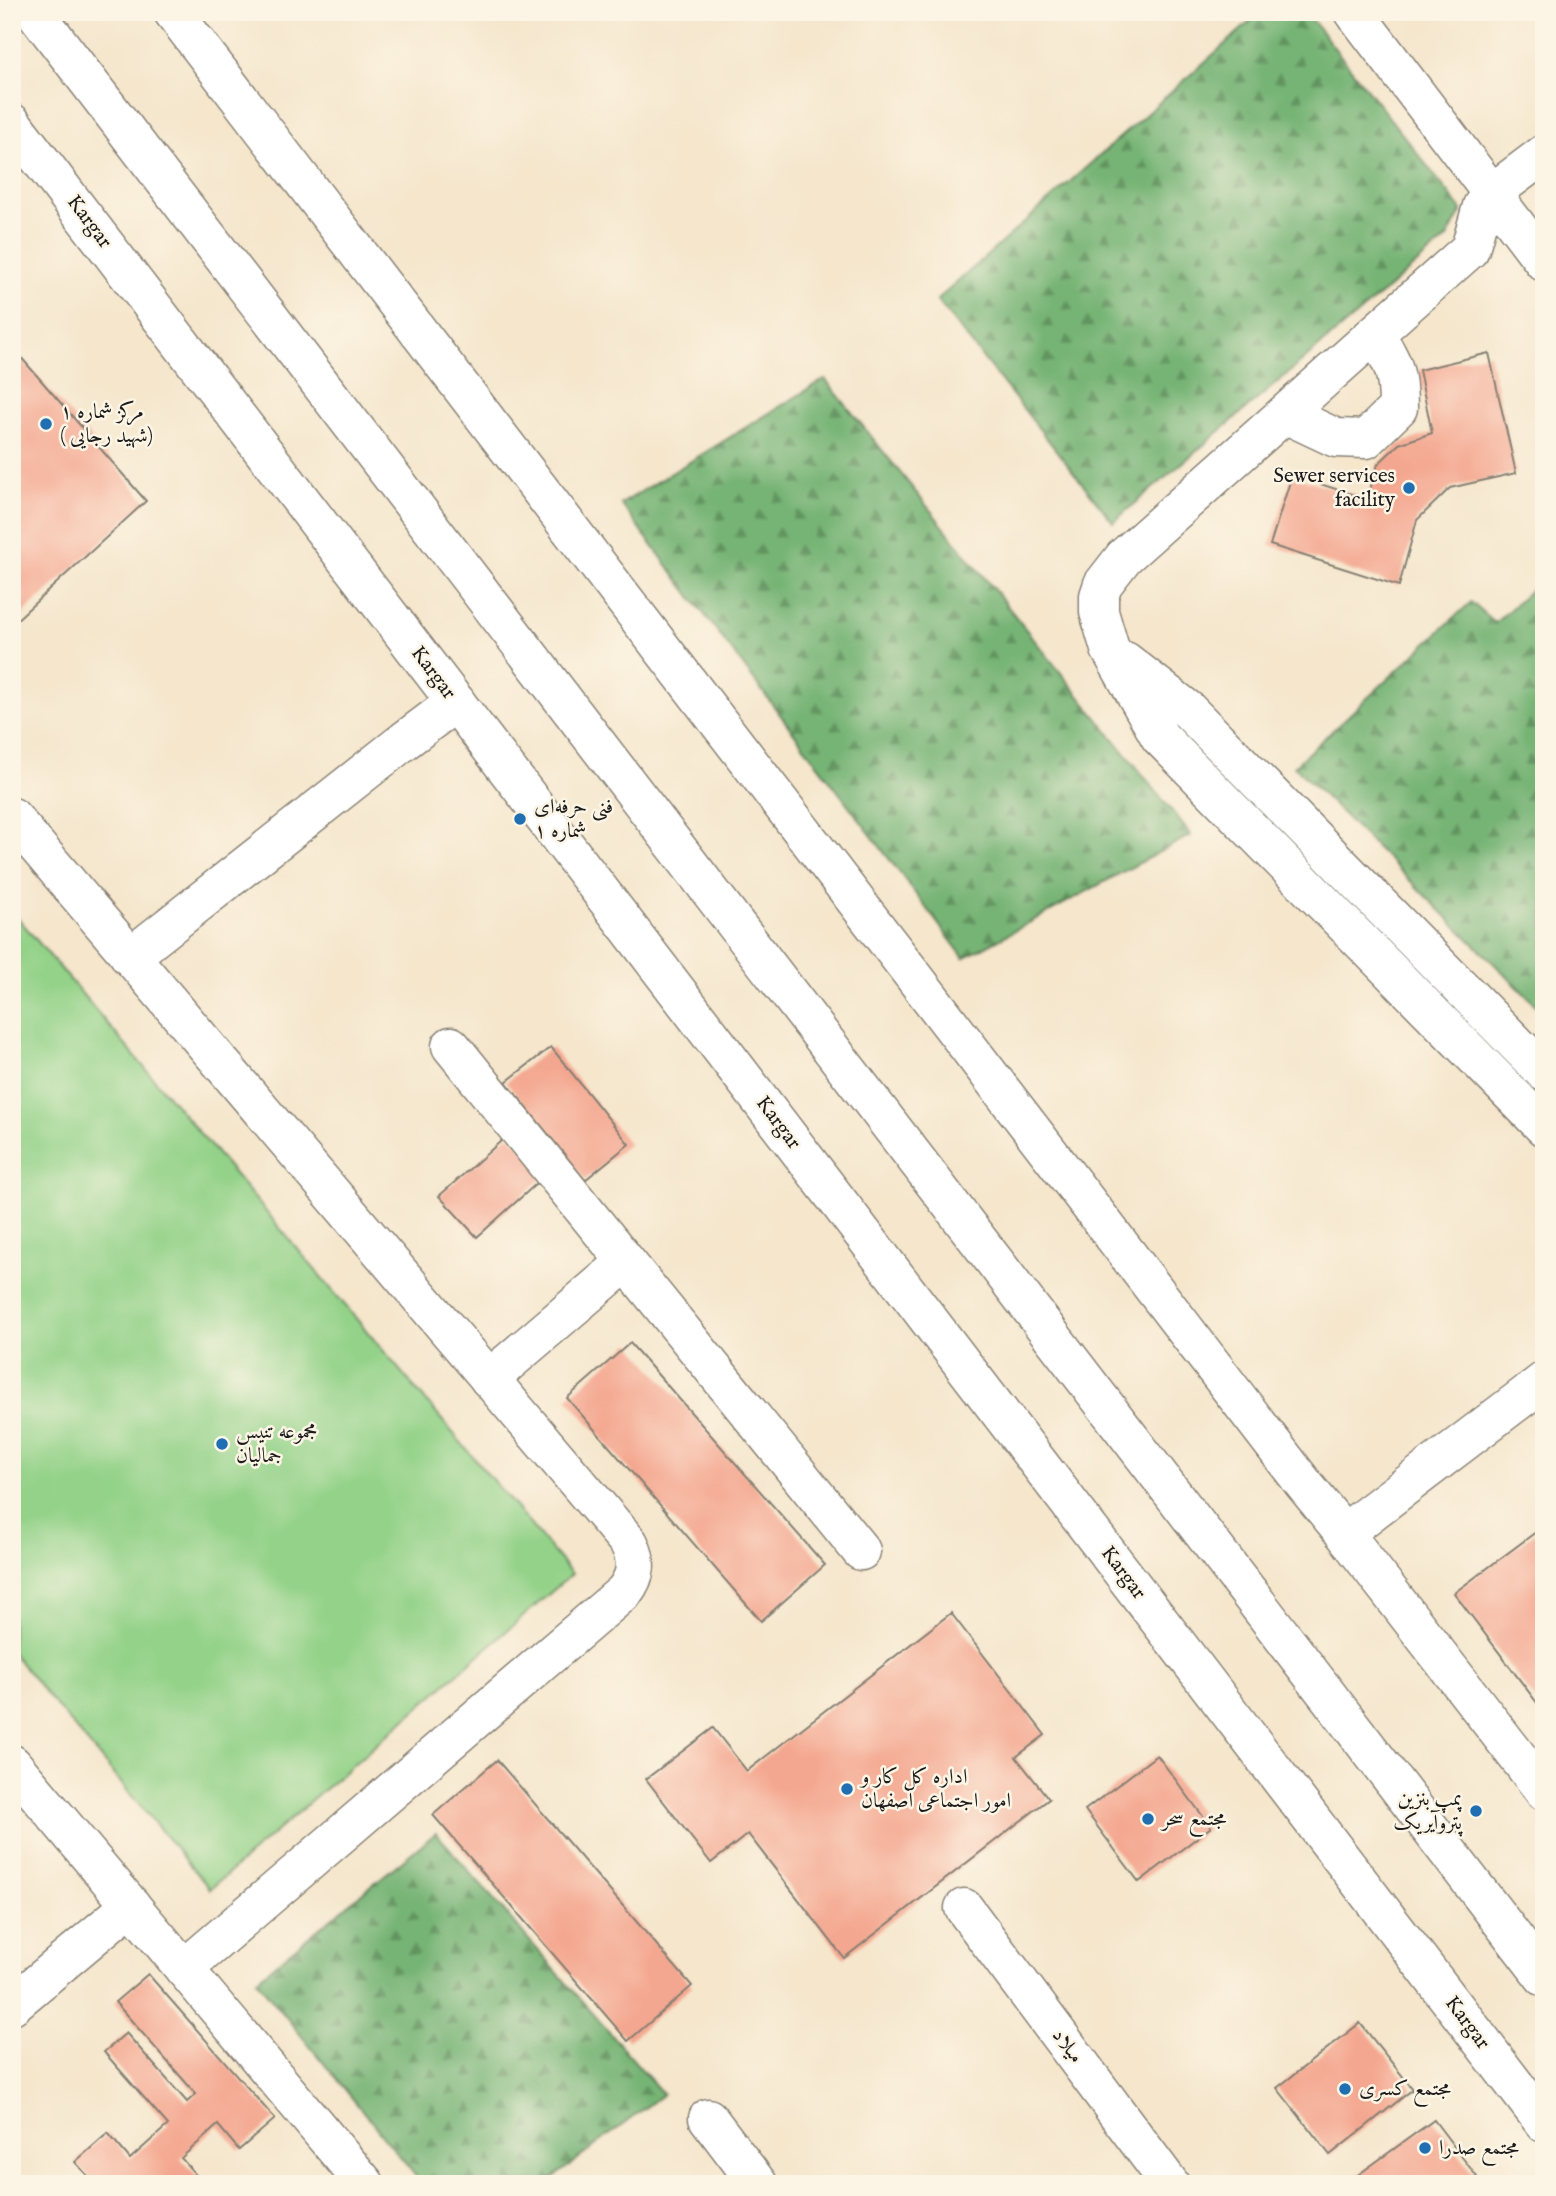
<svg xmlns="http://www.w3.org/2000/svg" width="1556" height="2196" viewBox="0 0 1556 2196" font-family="'IM FELL English',Amiri,serif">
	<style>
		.forest { fill: url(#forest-firs); stroke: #496848; stroke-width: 2 }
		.pitch { fill: #93d288; stroke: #587752; stroke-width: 2 }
		.building { fill: #f4a790 }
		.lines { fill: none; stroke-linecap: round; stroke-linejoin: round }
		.minor-casing { stroke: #888174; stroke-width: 41 }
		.major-casing { stroke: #888174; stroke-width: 41 }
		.minor { stroke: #fff; stroke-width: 38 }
		.major { stroke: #fff; stroke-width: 38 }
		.poi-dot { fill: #1f6fb2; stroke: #fcf5e5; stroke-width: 2.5 }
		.labels { text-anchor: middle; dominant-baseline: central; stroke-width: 5; stroke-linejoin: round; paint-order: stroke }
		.street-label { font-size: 21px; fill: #1c1c1c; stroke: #fcf5e5 }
		.poi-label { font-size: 21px; fill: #1c1c1c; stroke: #fcf5e5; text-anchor: start }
	</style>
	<defs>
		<pattern id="forest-firs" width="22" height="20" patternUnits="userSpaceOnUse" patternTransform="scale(1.75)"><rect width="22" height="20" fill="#76b474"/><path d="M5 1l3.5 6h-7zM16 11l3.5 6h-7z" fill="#60925e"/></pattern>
	</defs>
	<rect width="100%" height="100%" fill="#fcf5e5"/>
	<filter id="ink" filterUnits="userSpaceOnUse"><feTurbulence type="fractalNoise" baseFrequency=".0143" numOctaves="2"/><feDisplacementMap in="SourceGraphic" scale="14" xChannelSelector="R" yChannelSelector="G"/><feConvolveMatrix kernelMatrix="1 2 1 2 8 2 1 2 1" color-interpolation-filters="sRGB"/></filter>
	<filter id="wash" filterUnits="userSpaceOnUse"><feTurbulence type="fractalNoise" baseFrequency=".00686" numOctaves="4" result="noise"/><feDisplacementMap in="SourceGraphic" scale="28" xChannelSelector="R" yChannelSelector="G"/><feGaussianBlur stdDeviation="1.57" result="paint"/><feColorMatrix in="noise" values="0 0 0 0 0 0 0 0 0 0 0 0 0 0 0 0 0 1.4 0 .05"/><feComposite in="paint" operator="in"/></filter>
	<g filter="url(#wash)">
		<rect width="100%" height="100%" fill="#f5e6cc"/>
		<!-- forest -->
		<g class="forest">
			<polygon points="1261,12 1306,12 1462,210 1447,238 1113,522 937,300"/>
			<polygon points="825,379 1191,835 964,958 621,504"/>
			<polygon points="1544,578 1544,1013 1294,766 1471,602 1495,623"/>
			<polygon points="436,1833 663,2094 545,2184 422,2184 256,1980"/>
		</g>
		<!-- pitch -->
		<polygon class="pitch" points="12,911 572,1574 210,1889 12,1653"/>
		<g id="blocks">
			<!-- building -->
			<g class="building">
				<polygon points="12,347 146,501 12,624"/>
				<polygon points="1489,353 1516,473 1450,488 1417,520 1399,586 1270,545 1292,475 1367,499 1378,464 1399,444 1432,433 1419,370"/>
				<polygon points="551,1047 629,1144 585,1180 506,1082"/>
				<polygon points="509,1134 546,1175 477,1237 439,1196"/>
				<polygon points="630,1343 825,1565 761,1621 567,1398"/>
				<polygon points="1544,1526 1544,1712 1454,1593"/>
				<polygon points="951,1613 1045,1735 1016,1757 1049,1799 844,1958 748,1834 711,1863 646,1779 713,1728 747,1771"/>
				<polygon points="1157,1755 1211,1827 1139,1882 1085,1810"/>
				<polygon points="497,1760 692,1986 628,2041 433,1815"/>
				<polygon points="148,1974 275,2119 239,2150 218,2125 181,2158 204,2184 95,2184 75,2162 108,2133 130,2159 168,2125 104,2052 126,2033 187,2102 196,2094 115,2002"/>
				<polygon points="1360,2023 1413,2089 1330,2155 1277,2088"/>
				<polygon points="1434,2120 1477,2177 1467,2184 1354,2184 1351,2180"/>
			</g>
		</g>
	</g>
	<g filter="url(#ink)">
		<use href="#blocks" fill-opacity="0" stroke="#888174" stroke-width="2"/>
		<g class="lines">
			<defs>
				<g id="minor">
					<polyline points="173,12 1303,1483 1344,1533 1544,1791"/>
					<polyline points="1354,12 1544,262"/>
					<polyline points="1544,154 1492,193 1482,206 1470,249 1124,557 1103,584 1099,596 1099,612 1110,649 1160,737 1544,1127"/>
					<path d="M1285 414 1336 438 1366 439 1398 408C1398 372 1394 364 1375 334"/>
					<polyline points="1125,661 1188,710 1544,1072"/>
					<path d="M12 817 629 1543C638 1562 637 1575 624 1592L184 1969"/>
					<polyline points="130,957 404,741 456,702"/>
					<polyline points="451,1046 861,1551"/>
					<polyline points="489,1379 626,1262"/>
					<polyline points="1344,1533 1544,1381"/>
					<polyline points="12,1764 365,2184"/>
					<polyline points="964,1908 1170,2184"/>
					<polyline points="12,2005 131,1905"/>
					<polyline points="708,2118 758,2184"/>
				</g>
				<g id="major">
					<polyline points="35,12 1544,1977"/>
					<polyline points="12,123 1544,2123"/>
				</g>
			</defs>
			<!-- minor casing -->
			<use href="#minor" class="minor-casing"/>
			<!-- major casing -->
			<use href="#major" class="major-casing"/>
			<!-- minor -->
			<use href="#minor" class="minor"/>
			<!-- major -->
			<use href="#major" class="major"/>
		</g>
	</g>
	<!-- markers -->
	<g class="poi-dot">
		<circle cx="46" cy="424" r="7"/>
		<circle cx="1409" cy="488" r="7"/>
		<circle cx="520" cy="819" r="7"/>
		<circle cx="222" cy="1444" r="7"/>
		<circle cx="847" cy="1789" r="7"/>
		<circle cx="1476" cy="1811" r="7"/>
		<circle cx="1148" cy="1819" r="7"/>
		<circle cx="1345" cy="2089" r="7"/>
		<circle cx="1425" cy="2148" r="7"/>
	</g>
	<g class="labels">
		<!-- street labels -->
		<g class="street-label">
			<text transform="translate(89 222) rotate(53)">Kargar</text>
			<text transform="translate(433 673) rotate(53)">Kargar</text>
			<text transform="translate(778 1123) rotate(53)">Kargar</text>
			<text transform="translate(1123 1573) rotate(53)">Kargar</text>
			<text transform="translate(1467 2023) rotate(53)">Kargar</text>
			<text transform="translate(1067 2046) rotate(53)">میلاد</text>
		</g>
		<!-- poi labels -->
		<g class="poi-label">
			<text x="60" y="412">مرکز شماره ۱<tspan x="60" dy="24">( شهید رجایی)</tspan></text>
			<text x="1395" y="476" text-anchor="end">Sewer services<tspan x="1395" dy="24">facility</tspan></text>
			<text x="534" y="807">فنی حرفه‌ای<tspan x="534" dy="24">شماره ۱</tspan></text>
			<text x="236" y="1432">مجموعه تنیس<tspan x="236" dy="24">جمالیان</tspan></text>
			<text x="861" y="1777">اداره کل کار و<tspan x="861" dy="24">امور اجتماعی اصفهان</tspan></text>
			<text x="1462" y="1799" text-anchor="end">پمپ بنزین<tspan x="1462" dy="24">پتروآیریک</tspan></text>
			<text x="1162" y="1819">مجتمع سحر</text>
			<text x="1359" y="2089">مجتمع کسری</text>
			<text x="1439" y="2148">مجتمع صدرا</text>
		</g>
	</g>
	<!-- margin -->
	<rect width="1556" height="2196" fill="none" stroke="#fcf5e5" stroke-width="42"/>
</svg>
